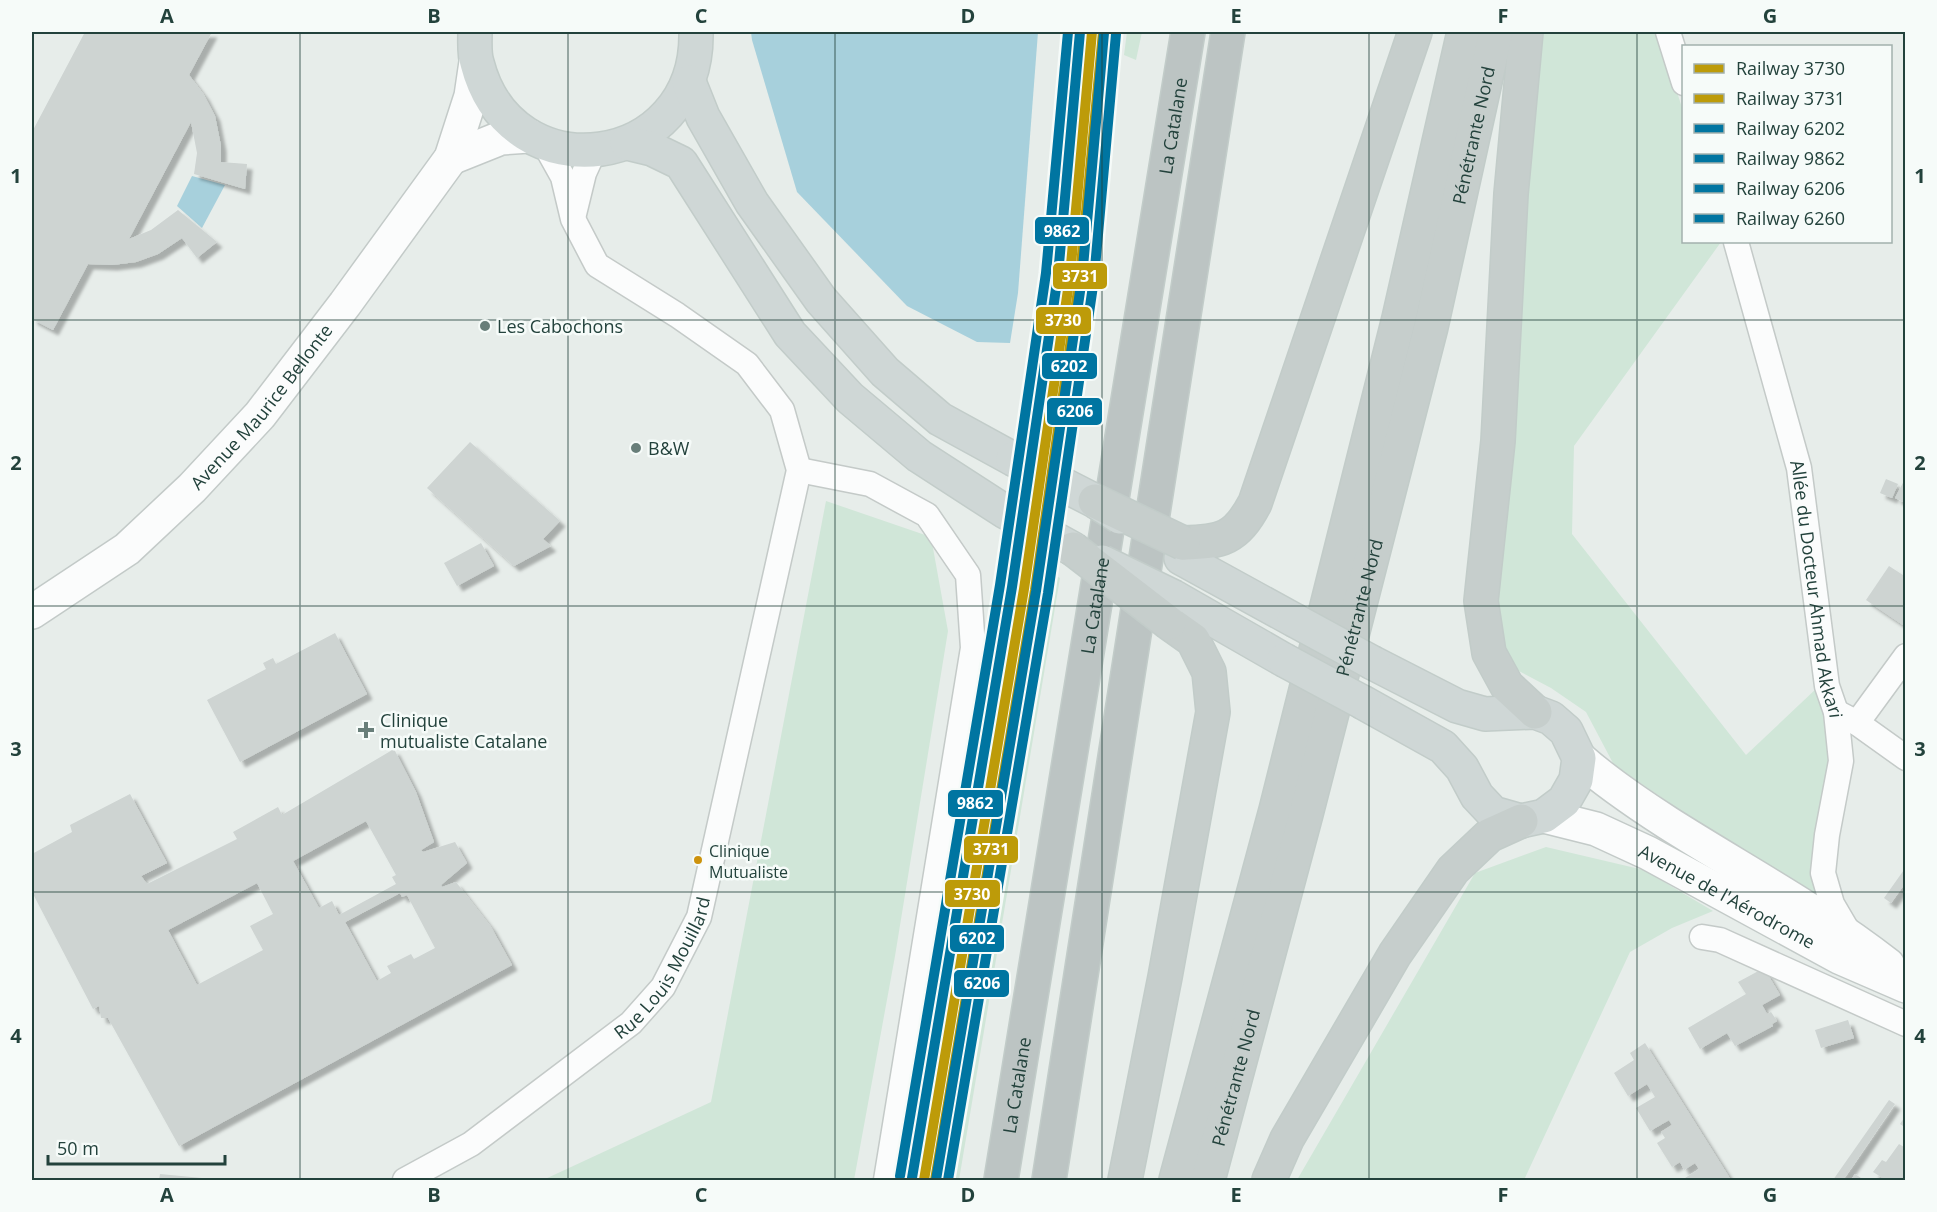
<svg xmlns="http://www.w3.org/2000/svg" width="1937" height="1212" viewBox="0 0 1937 1212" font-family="'Open Sans',sans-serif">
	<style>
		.green { fill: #d0e6d8 }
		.water { fill: #a7d0dc }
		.building { fill: #ced4d2; fill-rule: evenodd; filter: url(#shadow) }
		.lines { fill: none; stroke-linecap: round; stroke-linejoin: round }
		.minor-casing { stroke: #c4cac8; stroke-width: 27 }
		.secondary-casing { stroke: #c3cac8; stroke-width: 36 }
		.primary-casing { stroke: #c2ccc9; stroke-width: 36 }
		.trunk-casing { stroke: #c2ccc9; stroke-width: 36 }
		.motorway-casing { stroke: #c2ccc9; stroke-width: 36 }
		.minor { stroke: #fbfcfc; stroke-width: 24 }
		.secondary { stroke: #fbfcfc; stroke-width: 33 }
		.primary { stroke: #cfd7d6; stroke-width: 33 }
		.trunk { stroke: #c6cecc; stroke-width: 33 }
		.motorway { stroke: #bcc4c3; stroke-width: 33 }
		.primary-bridge-casing { stroke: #c2ccc9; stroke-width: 36; stroke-linecap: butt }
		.trunk-bridge-casing { stroke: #c2ccc9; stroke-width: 36; stroke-linecap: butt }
		.primary-bridge { stroke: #cfd7d6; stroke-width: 33 }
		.trunk-bridge { stroke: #c6cecc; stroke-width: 33 }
		.rail-1-casing { stroke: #f6fbf9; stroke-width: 15 }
		.rail-2-casing { stroke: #f6fbf9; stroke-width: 15 }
		.rail-3-casing { stroke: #f6fbf9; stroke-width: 15 }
		.rail-4-casing { stroke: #f6fbf9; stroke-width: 15 }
		.rail-5-casing { stroke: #f6fbf9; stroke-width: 15 }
		.rail-6-casing { stroke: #f6fbf9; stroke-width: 15 }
		.rail-1 { stroke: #bd9b09; stroke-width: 10 }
		.rail-2 { stroke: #bd9b09; stroke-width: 10 }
		.rail-3 { stroke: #0075a1; stroke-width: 10 }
		.rail-4 { stroke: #0075a1; stroke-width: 10 }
		.rail-5 { stroke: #0075a1; stroke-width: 10 }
		.rail-6 { stroke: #0075a1; stroke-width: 10 }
		.grid { fill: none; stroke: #23423c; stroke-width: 1.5; stroke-opacity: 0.55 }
		.poi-dot { fill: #687e79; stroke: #f6fbf9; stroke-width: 2 }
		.bus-dot { fill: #cd920c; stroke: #f6fbf9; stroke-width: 2 }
		.labels { text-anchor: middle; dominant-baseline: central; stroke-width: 5; stroke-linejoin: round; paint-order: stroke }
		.bus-label { font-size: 16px; fill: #23423c; stroke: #f6fbf9; text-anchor: start }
		.street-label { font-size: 18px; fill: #23423c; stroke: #f6fbf9 }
		.poi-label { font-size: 18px; fill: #23423c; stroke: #f6fbf9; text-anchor: start }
		.line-badge { stroke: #f6fbf9; stroke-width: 2 }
		.badge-label { font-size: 16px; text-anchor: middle; font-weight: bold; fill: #fff }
		.neatline { fill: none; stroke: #23423c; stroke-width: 2 }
		.grid-label { font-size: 20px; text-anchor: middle; font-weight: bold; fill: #23423c }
	</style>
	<defs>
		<filter id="shadow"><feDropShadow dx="5.5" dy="5.5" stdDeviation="1.5" flood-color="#0004"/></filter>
	</defs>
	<rect width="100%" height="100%" fill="#e7edea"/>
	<!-- green -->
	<g class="green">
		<polygon points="1127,32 1142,32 1136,60 1124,55"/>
		<polygon points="1539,32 1658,32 1683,111 1684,242 1721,242 1574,446 1572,534 1746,755 1818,687 1828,714 1832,760 1823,908 1614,765 1586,712 1551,688 1517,670 1502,642 1494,601"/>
		<polygon points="826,501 931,537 948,631 895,956 854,1180 543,1180 711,1102"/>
		<polygon points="1047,571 1060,578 959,1180 945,1180"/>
		<polygon points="1546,847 1644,870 1713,911 1672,928 1630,952 1524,1180 1297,1180 1475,873"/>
	</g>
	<!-- water -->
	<g class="water">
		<polygon points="751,32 1038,32 1018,293 1010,343 977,342 907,306 797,192 752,40"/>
		<polygon points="192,176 225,185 202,228 177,206"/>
	</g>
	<!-- building -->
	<g class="building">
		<polygon points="85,32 212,32 189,75 204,95 215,116 221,146 221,162 247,164 245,189 194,174 197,153 191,122 129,239 151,230 178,210 217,242 197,258 182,238 158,254 136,262 112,265 88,264 53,330 32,319 32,132"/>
		<polygon points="470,442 560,521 543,539 551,546 514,566 427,488"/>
		<polygon points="1906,477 1906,503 1895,498"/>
		<polygon points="1886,479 1898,484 1892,498 1880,493"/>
		<polygon points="481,543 494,566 457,586 444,563"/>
		<polygon points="1889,566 1906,577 1906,621 1903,625 1866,600"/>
		<polygon points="335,633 367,694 240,762 207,700 266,669 263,663 273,658 276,664"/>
		<path d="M394 749 416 792 434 842 421 850 423 852 455 842 467 863 441 885 442 887 456 882 491 927 512 965 179 1146 108 1018H101L99 1006 93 1009 32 892V854L72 832 70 825 130 794 167 863 141 876 147 884 237 839 233 832 278 807 282 815ZM366 821 396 875 392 877 396 884 339 915 332 901 319 908 293 861ZM257 883 273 914 250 926 263 950 197 985 168 930ZM400 893 402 897 407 895 435 948 414 959 411 954 387 966 391 973 377 981 345 922Z"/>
		<polygon points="1906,867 1906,882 1891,903 1884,898"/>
		<polygon points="1764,968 1780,995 1762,1005 1767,1014 1771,1012 1777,1021 1772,1024 1773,1026 1735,1046 1727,1033 1700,1049 1688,1028 1746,994 1738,982"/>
		<polygon points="1848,1020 1854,1038 1821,1048 1815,1030"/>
		<polygon points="1645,1043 1731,1180 1682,1180 1699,1169 1695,1163 1684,1170 1680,1162 1672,1167 1657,1143 1665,1138 1661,1132 1672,1125 1669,1120 1650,1131 1636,1108 1655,1097 1647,1084 1628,1096 1614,1073 1634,1060 1630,1053"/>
		<polygon points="1889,1100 1895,1104 1855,1163 1843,1180 1833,1180"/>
		<polygon points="1906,1115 1906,1128 1900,1124"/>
		<polygon points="1899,1144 1904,1147 1906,1144 1906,1180 1886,1180 1873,1172 1882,1160 1886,1162"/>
		<polygon points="160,1174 202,1178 202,1180 159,1180"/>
		<polygon points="1855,1174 1864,1180 1851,1180"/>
	</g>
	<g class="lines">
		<defs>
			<g id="minor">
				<polyline points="1668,32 1684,83"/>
				<polyline points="574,214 584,173 594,151"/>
				<path id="s1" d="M1736 242 1799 468 1827 686 1836 712 1841 761 1827 835 1823 873 1832 904 1849 933"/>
				<polyline points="799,470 870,484 927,515 968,575 973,648 886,1180"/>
				<polyline points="1836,712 1857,723 1906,758"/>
				<polyline points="1857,723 1906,656"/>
				<polyline points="1702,937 1720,940 1906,1024"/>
				<path id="s2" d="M405 1180 471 1144 631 1023 663 987 699 917 799 470 782 410 747 364 677 315 597 265 573 219 563 177 544 143"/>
			</g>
			<g id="secondary">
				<polyline points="451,158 501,138 529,136"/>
				<path id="s3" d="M32 612 127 549 192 488 260 415 345 304 451 158 471 96 476 62"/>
				<path d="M1579 758C1607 783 1637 803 1668 823 1742 870 1819 911 1888 965"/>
				<path id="s4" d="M1544 816 1596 829 1648 853 1839 957 1906 986"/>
			</g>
			<g id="primary">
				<path d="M475 32C475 42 474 54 477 63 511 196 699 170 696 32"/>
				<polyline points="689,82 703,117 752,203 821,300 885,372 940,419 1013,459"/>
				<polyline points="627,143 652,149 681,163 790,334 850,398 919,456 1004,511 1073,549"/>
				<polyline points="1181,558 1294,620"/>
				<polyline points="1174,597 1284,660"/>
				<polyline points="1364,703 1443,747 1462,768 1477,796 1493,813 1521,821 1544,816 1564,801 1576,780 1579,758 1566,731 1551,718 1535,712 1485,714 1457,706 1373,663"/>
			</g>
			<g id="trunk">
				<polyline points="1526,32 1511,194 1498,441 1481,601 1489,653 1507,686 1535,712"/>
				<path d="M1183 543C1222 542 1236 539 1255 503L1415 32"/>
				<polyline points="1125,1180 1165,977 1213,712 1209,672 1193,640 1169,623"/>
				<polyline points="1176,1180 1276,810 1399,318 1464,32"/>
				<path id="s5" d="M1208 1180 1306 814 1431 327 1496 32"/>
				<polyline points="1269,1180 1287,1139 1395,954 1453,870 1490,835 1521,821"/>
			</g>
			<g id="motorway">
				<path id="s6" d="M1001 1180 1188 32"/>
				<polyline points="1049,1180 1228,32"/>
			</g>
		</defs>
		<!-- minor casing -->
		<use href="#minor" class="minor-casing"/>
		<!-- secondary casing -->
		<use href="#secondary" class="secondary-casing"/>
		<!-- primary casing -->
		<use href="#primary" class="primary-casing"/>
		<!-- trunk casing -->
		<use href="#trunk" class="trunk-casing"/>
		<!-- motorway casing -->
		<use href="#motorway" class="motorway-casing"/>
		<!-- minor -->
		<use href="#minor" class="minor"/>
		<!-- secondary -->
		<use href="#secondary" class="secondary"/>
		<!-- primary -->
		<use href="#primary" class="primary"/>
		<!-- trunk -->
		<use href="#trunk" class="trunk"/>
		<!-- motorway -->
		<use href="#motorway" class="motorway"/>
		<defs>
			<g id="primary-bridge">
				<polyline points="1013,459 1095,501 1120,517"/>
				<polyline points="1102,562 1174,597"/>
				<polyline points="1294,620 1373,663"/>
				<polyline points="1284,660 1364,703"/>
			</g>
			<g id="trunk-bridge">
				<polyline points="1095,501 1183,543"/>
				<polyline points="1073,549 1169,623"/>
			</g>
		</defs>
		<!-- primary-bridge casing -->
		<use href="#primary-bridge" class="primary-bridge-casing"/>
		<!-- trunk-bridge casing -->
		<use href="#trunk-bridge" class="trunk-bridge-casing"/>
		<!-- primary-bridge -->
		<use href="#primary-bridge" class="primary-bridge"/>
		<!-- trunk-bridge -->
		<use href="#trunk-bridge" class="trunk-bridge"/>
		<defs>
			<polyline id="rail-1" points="924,1180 1024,589 1070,276 1092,32"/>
			<polyline id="rail-2" points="935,1180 1035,590 1080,276 1103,32"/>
			<polyline id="rail-3" points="936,1180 1036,591 1082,278 1104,33"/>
			<polyline id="rail-4" points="912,1178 1012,587 1058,275 1080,32"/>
			<polyline id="rail-5" points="948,1180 1048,593 1094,279 1116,34"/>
			<polyline id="rail-6" points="900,1176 1000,585 1046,273 1068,32"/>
		</defs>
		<!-- rail-1 casing -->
		<use href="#rail-1" class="rail-1-casing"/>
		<!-- rail-2 casing -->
		<use href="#rail-2" class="rail-2-casing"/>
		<!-- rail-3 casing -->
		<use href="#rail-3" class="rail-3-casing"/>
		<!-- rail-4 casing -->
		<use href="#rail-4" class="rail-4-casing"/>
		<!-- rail-5 casing -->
		<use href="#rail-5" class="rail-5-casing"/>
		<!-- rail-6 casing -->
		<use href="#rail-6" class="rail-6-casing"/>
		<!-- rail-1 -->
		<use href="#rail-1" class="rail-1"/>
		<!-- rail-2 -->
		<use href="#rail-2" class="rail-2"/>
		<!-- rail-3 -->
		<use href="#rail-3" class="rail-3"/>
		<!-- rail-4 -->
		<use href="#rail-4" class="rail-4"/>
		<!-- rail-5 -->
		<use href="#rail-5" class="rail-5"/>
		<!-- rail-6 -->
		<use href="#rail-6" class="rail-6"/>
	</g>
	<!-- grid -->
	<path class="grid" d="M300 32V1180M568 32V1180M835 32V1180M1102 32V1180M1369 32V1180M1637 32V1180M32 320H1906M32 606H1906M32 892H1906"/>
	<!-- markers -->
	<g class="poi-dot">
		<circle cx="485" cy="326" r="6"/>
		<circle cx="636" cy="448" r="6"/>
		<path d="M363 721h6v6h6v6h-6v6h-6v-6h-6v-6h6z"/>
	</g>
	<circle class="bus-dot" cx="698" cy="860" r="5"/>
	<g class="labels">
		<!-- bus labels -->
		<g class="bus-label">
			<text x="709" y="851">Clinique<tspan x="709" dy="21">Mutualiste</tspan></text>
		</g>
		<!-- street labels -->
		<g class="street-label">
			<text stroke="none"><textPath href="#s6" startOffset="1068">La Catalane</textPath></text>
			<text stroke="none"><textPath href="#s5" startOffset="1078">Pénétrante Nord</textPath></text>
			<text stroke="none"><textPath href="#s3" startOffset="310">Avenue Maurice Bellonte</textPath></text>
			<text stroke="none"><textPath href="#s1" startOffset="357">Allée du Docteur Ahmad Akkari</textPath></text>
			<text stroke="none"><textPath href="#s6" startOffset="582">La Catalane</textPath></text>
			<text stroke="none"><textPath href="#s5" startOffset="592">Pénétrante Nord</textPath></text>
			<text stroke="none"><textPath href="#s4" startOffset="201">Avenue de l'Aérodrome</textPath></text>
			<text stroke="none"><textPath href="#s2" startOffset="340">Rue Louis Mouillard</textPath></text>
			<text stroke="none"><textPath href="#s5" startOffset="106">Pénétrante Nord</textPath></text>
			<text stroke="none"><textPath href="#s6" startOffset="96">La Catalane</textPath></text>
		</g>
		<!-- poi labels -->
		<g class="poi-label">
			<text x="497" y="326">Les Cabochons</text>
			<text x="648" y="448">B&amp;W</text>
			<text x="380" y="720">Clinique<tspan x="380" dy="21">mutualiste Catalane</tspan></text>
		</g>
	</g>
	<g class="line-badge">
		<rect x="1034" y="216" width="56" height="29" rx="6" fill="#0075a1"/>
		<rect x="1052" y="262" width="56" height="28" rx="6" fill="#bd9b09"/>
		<rect x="1035" y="306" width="57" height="29" rx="6" fill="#bd9b09"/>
		<rect x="1041" y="352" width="57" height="28" rx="6" fill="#0075a1"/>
		<rect x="1046" y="397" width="57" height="29" rx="6" fill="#0075a1"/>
		<rect x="947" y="789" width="57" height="29" rx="6" fill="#0075a1"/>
		<rect x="963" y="835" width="56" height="29" rx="6" fill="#bd9b09"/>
		<rect x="944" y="879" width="57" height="29" rx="6" fill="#bd9b09"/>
		<rect x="949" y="924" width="56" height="29" rx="6" fill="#0075a1"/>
		<rect x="953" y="969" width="57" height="29" rx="6" fill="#0075a1"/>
	</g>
	<g class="badge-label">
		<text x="1062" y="237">9862</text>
		<text x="1080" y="282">3731</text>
		<text x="1063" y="326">3730</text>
		<text x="1069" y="372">6202</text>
		<text x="1075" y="417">6206</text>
		<text x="975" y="809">9862</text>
		<text x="991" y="855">3731</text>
		<text x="972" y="900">3730</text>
		<text x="977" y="944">6202</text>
		<text x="982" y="989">6206</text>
	</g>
	<!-- border -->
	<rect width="1937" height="1212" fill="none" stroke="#f6fbf9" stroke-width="66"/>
	<!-- legend -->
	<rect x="1682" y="45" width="210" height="198" fill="#f6fbf9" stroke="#a2b1ad" stroke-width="1.5"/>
	<rect x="1694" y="64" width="30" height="9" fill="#bd9b09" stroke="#a2b1ad" stroke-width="1.5"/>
	<text x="1736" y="75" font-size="18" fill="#23423c">Railway 3730</text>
	<rect x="1694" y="94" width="30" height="9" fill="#bd9b09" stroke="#a2b1ad" stroke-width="1.5"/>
	<text x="1736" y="105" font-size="18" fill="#23423c">Railway 3731</text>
	<rect x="1694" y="124" width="30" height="9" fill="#0075a1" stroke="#a2b1ad" stroke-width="1.5"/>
	<text x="1736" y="135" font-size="18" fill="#23423c">Railway 6202</text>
	<rect x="1694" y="154" width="30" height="9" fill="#0075a1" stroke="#a2b1ad" stroke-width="1.5"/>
	<text x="1736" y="165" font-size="18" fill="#23423c">Railway 9862</text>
	<rect x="1694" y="184" width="30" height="9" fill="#0075a1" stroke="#a2b1ad" stroke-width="1.5"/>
	<text x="1736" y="195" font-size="18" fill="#23423c">Railway 6206</text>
	<rect x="1694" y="214" width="30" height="9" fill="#0075a1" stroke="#a2b1ad" stroke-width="1.5"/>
	<text x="1736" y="225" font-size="18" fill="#23423c">Railway 6260</text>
	<!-- scale -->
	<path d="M48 1155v9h177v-9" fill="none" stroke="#23423c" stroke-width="3"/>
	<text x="57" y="1155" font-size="18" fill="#23423c" stroke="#f6fbf9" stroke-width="4.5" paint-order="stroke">50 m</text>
	<rect x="33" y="33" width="1871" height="1146" class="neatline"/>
	<g class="grid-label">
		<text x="167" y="23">A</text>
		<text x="434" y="23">B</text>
		<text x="701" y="23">C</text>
		<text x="968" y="23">D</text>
		<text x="1236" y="23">E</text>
		<text x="1503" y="23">F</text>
		<text x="1770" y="23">G</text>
		<text x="16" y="183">1</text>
		<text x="1920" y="183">1</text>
		<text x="16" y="470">2</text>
		<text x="1920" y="470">2</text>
		<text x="16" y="756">3</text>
		<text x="1920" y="756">3</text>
		<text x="16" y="1043">4</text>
		<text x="1920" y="1043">4</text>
		<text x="167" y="1202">A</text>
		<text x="434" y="1202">B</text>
		<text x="701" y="1202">C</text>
		<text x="968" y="1202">D</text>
		<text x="1236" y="1202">E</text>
		<text x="1503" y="1202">F</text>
		<text x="1770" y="1202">G</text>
	</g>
</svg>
